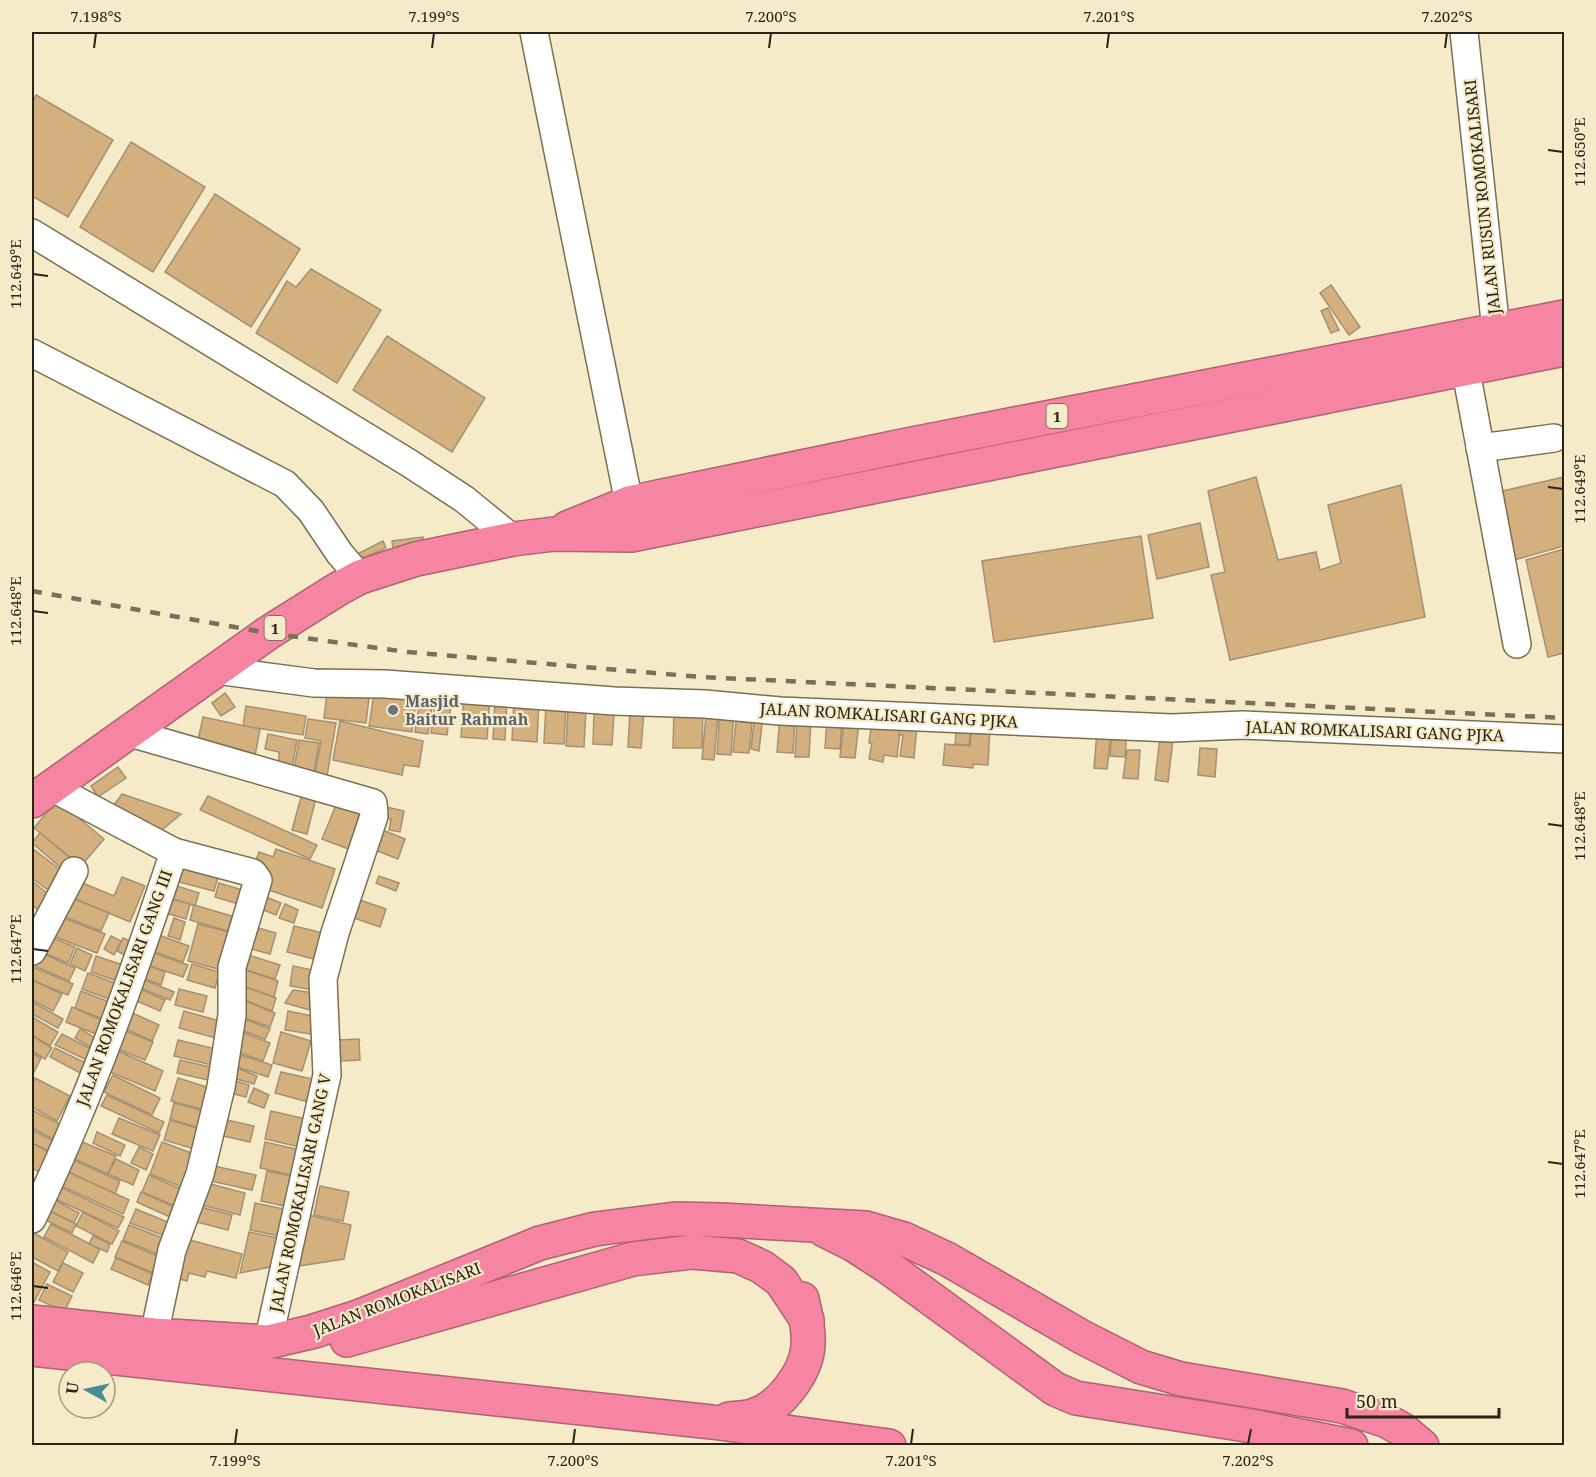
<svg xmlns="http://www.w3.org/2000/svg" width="1596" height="1477" viewBox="0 0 1596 1477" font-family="'Noto Serif',serif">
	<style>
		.building { fill: #d3b07d; stroke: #a49074; stroke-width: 1.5 }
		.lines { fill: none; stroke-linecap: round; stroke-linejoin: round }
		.minor-casing { stroke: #797051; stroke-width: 30 }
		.highway-casing { stroke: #ad6371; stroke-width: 36 }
		.minor { stroke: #fff; stroke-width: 27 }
		.highway { stroke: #f585a2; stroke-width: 33 }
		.rail { stroke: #77715b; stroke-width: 4.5; stroke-dasharray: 10 10; stroke-linecap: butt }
		.ticks { fill: none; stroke: #282417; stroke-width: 2 }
		.worship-dot { fill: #6b7280; stroke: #f5ebc8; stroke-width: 2 }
		.labels { text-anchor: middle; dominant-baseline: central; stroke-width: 4.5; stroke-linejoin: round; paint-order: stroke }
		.shield { fill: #f5ebc8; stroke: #66604c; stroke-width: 1.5 }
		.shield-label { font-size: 15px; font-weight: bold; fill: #282417 }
		.street-label { font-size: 16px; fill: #282417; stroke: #f5ebc8 }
		.worship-label { font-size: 16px; font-weight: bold; fill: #5b616d; stroke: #f5ebc8; text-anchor: start }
		.neatline { fill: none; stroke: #282417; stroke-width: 2 }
		.ticks-label { font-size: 15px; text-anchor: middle; fill: #282417 }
	</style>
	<rect width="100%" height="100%" fill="#f5ebc8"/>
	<!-- building -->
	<g class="building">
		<polygon points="36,95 113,140 68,217 32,196 32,104"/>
		<polygon points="131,142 205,187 153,272 80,227"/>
		<polygon points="215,194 300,249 251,327 165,272"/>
		<polygon points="311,269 381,310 337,383 256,333 287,281 296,287"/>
		<polygon points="1331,285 1360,327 1349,335 1320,293"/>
		<polygon points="1328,308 1339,330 1331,333 1321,311"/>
		<polygon points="387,336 485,398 452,452 353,390"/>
		<polygon points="1256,477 1278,560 1316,552 1320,570 1341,563 1328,505 1401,485 1425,617 1230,660 1211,575 1225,572 1208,491"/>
		<polygon points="1564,477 1564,546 1514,560 1498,492"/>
		<polygon points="1200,523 1209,567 1157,579 1148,535"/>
		<polygon points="1141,536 1153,618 994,642 982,561"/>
		<polygon points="423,537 424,545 393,549 392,541"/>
		<polygon points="383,541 386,548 358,561 355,555"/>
		<polygon points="1564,549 1564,653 1548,657 1526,560"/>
		<polygon points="328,685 370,690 366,723 324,718"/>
		<polygon points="375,687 417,693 412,732 369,726"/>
		<polygon points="225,693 235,707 221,716 212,703"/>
		<polygon points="464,694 490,696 487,739 461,737"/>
		<polygon points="436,695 452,697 447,735 431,733"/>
		<polygon points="420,698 433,700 428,734 415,732"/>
		<polygon points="495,698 507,698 505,740 493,739"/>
		<polygon points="514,700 539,701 537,742 512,740"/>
		<polygon points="546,705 566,706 564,744 544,743"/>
		<polygon points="246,706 306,716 303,735 243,726"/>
		<polygon points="568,709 586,710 584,747 566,746"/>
		<polygon points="720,710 734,711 731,755 717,754"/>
		<polygon points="630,711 644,712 641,748 628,747"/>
		<polygon points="674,711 703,711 702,748 673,748"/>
		<polygon points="594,713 614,714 612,745 593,744"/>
		<polygon points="755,714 763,715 759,751 751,749"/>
		<polygon points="706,715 718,716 714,760 702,759"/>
		<polygon points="203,717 260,729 254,761 196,749"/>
		<polygon points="780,717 795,718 793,753 777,752"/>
		<polygon points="308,719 336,723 327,776 315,774 321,741 305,738"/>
		<polygon points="797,720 811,720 809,757 795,757"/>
		<polygon points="827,720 842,721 840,749 825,748"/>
		<polygon points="340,721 423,741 419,767 404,765 402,775 333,760"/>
		<polygon points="736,721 752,723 749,753 733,752"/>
		<polygon points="844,721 859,722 855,758 840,757"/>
		<polygon points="872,721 901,723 897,757 884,755 883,762 869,759 872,743 869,743"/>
		<polygon points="901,723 917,725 914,758 900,756 903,735 899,735"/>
		<polygon points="957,724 971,725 969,745 955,744"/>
		<polygon points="972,727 990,728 988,765 973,764 973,768 943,765 945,744 970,746"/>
		<polygon points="1112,731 1127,732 1125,757 1110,756"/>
		<polygon points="1097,732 1111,733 1107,769 1094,768"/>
		<polygon points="268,734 297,740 291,773 279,771 279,752 265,749"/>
		<polygon points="1160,737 1173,739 1168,782 1155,780"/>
		<polygon points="299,740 319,743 313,778 293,775"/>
		<polygon points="1200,748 1217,749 1215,777 1198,775"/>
		<polygon points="1127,750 1140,750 1138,779 1123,778"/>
		<polygon points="118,767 126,778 98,797 91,786"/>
		<polygon points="303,790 317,794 307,834 292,830"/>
		<polygon points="122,794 181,814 157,834 111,809"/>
		<polygon points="208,796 317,845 310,859 200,810"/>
		<polygon points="339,798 370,810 354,851 322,839"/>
		<polygon points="57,800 104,839 81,866 34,828"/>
		<polygon points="378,805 404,811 400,832 389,830 391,819 376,816"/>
		<polygon points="375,827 405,839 398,859 367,847"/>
		<polygon points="40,833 75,862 66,872 32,843"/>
		<polygon points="32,848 66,874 52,893 32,878"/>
		<polygon points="276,849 335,869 322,908 263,888 252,871 259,852 273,857"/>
		<polygon points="175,865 218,877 214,891 171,880"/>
		<polygon points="379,876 399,883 396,891 376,883"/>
		<polygon points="122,877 145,886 130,922 66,895 73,879 114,896"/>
		<polygon points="32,881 51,896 39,911 32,905"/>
		<polygon points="167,883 199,893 195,906 163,896"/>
		<polygon points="219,883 249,892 245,906 215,897"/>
		<polygon points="261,895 281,903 276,915 256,907"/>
		<polygon points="67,896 109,913 101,931 60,915"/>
		<polygon points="160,896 190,904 186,919 156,910"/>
		<polygon points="360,900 386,909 380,927 354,918"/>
		<polygon points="285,904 298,910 294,923 279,918"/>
		<polygon points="194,905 232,916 228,931 190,920"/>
		<polygon points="58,916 105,934 97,953 50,935"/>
		<polygon points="174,918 185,922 180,940 168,936"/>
		<polygon points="198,924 229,932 218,969 188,961"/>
		<polygon points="251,926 276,933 270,954 244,947"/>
		<polygon points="294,926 332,935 325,962 287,952"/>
		<polygon points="153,933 189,946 183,962 147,949"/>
		<polygon points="48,936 75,947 68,963 42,952"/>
		<polygon points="111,936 121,941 114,955 104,949"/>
		<polygon points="123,938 137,944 132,959 117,951"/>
		<polygon points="77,948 92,955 85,971 70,964"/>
		<polygon points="148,951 188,965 183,977 144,964"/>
		<polygon points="42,953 75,968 69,981 35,966"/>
		<polygon points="242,953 280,965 275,979 237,967"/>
		<polygon points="96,956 129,967 123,983 91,972"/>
		<polygon points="192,964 219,972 215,988 187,980"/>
		<polygon points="147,965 165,972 161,985 142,978"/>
		<polygon points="293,966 317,971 313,990 290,986"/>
		<polygon points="33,967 73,984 68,995 32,980"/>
		<polygon points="242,969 278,981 274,997 237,984"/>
		<polygon points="88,973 123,986 117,1002 82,989"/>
		<polygon points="142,979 174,992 170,1000 138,987"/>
		<polygon points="32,980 62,994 53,1011 32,1000"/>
		<polygon points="239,985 276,998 272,1011 235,996"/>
		<polygon points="135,987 165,1000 160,1011 130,998"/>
		<polygon points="179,989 207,996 203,1012 175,1005"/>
		<polygon points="293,990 314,993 310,1010 285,1003"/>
		<polygon points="81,991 112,1003 106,1020 75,1008"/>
		<polygon points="238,998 275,1013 270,1027 233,1014"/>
		<polygon points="32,1002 63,1019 58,1028 32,1014"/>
		<polygon points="72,1007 104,1021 98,1035 66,1022"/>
		<polygon points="128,1011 159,1025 152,1041 121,1027"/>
		<polygon points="184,1011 220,1021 216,1038 179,1028"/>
		<polygon points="288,1011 313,1016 310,1034 285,1030"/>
		<polygon points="237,1016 270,1029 265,1039 233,1027"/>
		<polygon points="32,1017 58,1032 50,1046 32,1035"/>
		<polygon points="118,1028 153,1042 145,1060 110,1046"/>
		<polygon points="80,1029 99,1040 94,1049 75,1038"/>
		<polygon points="239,1031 270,1043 263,1061 232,1050"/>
		<polygon points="281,1032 311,1041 302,1071 273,1063"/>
		<polygon points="62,1034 95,1051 89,1061 55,1045"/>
		<polygon points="32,1036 52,1048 45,1059 32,1051"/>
		<polygon points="359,1039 360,1060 341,1061 339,1040"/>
		<polygon points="178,1040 216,1049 212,1065 174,1056"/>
		<polygon points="55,1048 92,1066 86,1076 50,1057"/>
		<polygon points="116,1050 163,1071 155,1091 108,1071"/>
		<polygon points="32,1053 41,1058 33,1074 32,1074"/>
		<polygon points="241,1055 272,1065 268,1077 237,1067"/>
		<polygon points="180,1060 219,1069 217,1082 177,1073"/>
		<polygon points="237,1068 257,1076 254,1084 233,1078"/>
		<polygon points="281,1072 317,1080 312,1103 275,1093"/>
		<polygon points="113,1075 160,1098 152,1115 104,1092"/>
		<polygon points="35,1078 70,1096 57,1121 32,1107 32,1086"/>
		<polygon points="178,1078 210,1088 204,1110 171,1101"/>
		<polygon points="229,1079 249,1085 246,1097 226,1092"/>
		<polygon points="254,1088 269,1095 264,1108 248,1102"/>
		<polygon points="107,1095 164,1122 159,1133 101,1106"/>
		<polygon points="174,1103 204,1111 199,1128 170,1119"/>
		<polygon points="32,1110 64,1126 57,1141 32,1128"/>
		<polygon points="271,1111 311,1120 305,1148 265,1139"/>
		<polygon points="214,1117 254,1126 250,1142 210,1133"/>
		<polygon points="119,1118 160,1135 153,1151 112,1134"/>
		<polygon points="170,1120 203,1130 198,1150 164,1140"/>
		<polygon points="34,1131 58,1143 53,1153 32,1143"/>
		<polygon points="97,1132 125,1145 120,1156 93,1143"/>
		<polygon points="80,1141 116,1156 108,1174 72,1158"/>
		<polygon points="162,1142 202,1157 189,1190 150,1174"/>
		<polygon points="265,1142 305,1151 300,1177 260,1168"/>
		<polygon points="32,1143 54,1155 45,1175 32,1168"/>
		<polygon points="139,1147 153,1154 146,1170 131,1163"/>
		<polygon points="71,1159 120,1181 115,1194 66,1171"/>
		<polygon points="116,1159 139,1170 133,1185 108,1174"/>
		<polygon points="209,1165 256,1175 252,1190 206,1180"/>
		<polygon points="66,1171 129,1200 123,1214 59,1185"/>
		<polygon points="267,1171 295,1177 289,1207 261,1201"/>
		<polygon points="149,1175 189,1193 182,1209 142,1192"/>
		<polygon points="199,1181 245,1193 240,1215 194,1203"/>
		<polygon points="58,1186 124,1217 118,1228 53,1198"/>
		<polygon points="320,1186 349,1192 343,1221 314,1215"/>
		<polygon points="141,1192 177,1208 172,1218 137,1202"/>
		<polygon points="49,1197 79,1213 74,1223 44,1208"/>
		<polygon points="255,1203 284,1209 279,1236 250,1230"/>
		<polygon points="193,1205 232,1215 228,1230 189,1220"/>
		<polygon points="41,1207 76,1224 72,1233 37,1216"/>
		<polygon points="136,1209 170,1223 165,1236 130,1223"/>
		<polygon points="83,1212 119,1231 112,1244 76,1226"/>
		<polygon points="304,1214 351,1225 344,1259 292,1267"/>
		<polygon points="51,1224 100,1249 93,1263 44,1237"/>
		<polygon points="129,1225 168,1240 162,1256 123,1240"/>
		<polygon points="32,1232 68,1252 58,1271 32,1257"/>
		<polygon points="249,1232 278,1238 270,1267 240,1273"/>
		<polygon points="93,1236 110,1244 107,1252 89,1244"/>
		<polygon points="179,1237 242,1254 236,1278 207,1271 205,1277 189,1273 187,1281 169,1276"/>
		<polygon points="122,1241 162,1258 156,1274 115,1257"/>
		<polygon points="116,1258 153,1274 148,1285 111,1269"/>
		<polygon points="32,1262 50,1272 33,1304 32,1303"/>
		<polygon points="63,1263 83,1273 73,1292 53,1282"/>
		<polygon points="47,1284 72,1296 64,1312 39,1300"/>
	</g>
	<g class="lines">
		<defs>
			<g id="minor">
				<polyline points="534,32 629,503 630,522"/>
				<polyline points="1464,32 1498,349"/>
				<polyline points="32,233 409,463 464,499 513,539"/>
				<polyline points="1462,350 1517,644"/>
				<polyline points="32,353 285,484 311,511 340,554 360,577"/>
				<polyline points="1480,448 1554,438"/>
				<polyline points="216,670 314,683 385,684 614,701 705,704 780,711 1172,728 1243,725 1564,739"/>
				<polyline points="127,732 373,803 374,816 335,933 323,979 327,1075 268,1342"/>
				<polyline points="51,787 174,852 253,873 258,880 232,967 232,1015 221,1087 200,1174 172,1250 154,1335"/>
				<polyline points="32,951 74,871"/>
				<path d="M32 1219C89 1101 133 976 174 852"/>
			</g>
			<g id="highway">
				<polyline points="567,528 629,503 907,445 1564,317"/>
				<polyline points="32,801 268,633 338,589 360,577 416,559 513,539 554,534 631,535 1564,349"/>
				<polyline points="824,1230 854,1245 885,1265 1055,1389 1076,1398 1246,1425 1351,1446"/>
				<polyline points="32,1322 154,1335 268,1342 311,1332 358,1317 540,1243 595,1229 675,1219 722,1220 866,1228 904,1239 947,1259 1082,1337 1141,1367 1181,1379 1342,1406 1387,1421 1403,1430 1422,1446"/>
				<polyline points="347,1340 633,1259 692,1252 738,1256 762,1267 781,1281 807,1320"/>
				<polyline points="32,1349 712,1422 889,1446"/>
				<path d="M729 1419C736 1418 745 1418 752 1416 779 1409 806 1373 808 1346 809 1330 806 1315 802 1299"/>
			</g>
		</defs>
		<!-- minor casing -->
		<use href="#minor" class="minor-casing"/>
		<!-- highway casing -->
		<use href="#highway" class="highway-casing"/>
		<!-- minor -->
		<use href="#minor" class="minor"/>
		<!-- highway -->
		<use href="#highway" class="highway"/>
		<!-- rail -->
		<polyline class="rail" points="32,591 268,633 407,652 701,677 1564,718"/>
	</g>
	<!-- ticks -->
	<path class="ticks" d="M94 48 96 33M432 48 434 33M769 48 771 33M1107 48 1109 33M1445 48 1447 33M1548 150 1563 152M33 274 48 276M1548 487 1563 489M33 611 48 613M1548 824 1563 826M33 949 48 951M1548 1162 1563 1164M33 1286 48 1288M235 1444 237 1429M573 1444 575 1429M911 1444 913 1429M1248 1444 1251 1429"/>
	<!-- markers -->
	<circle class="worship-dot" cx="393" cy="710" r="6"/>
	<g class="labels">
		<!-- shield labels -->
		<g class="shield">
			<rect x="1046.5" y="404" width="21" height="24" rx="4.5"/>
			<rect x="264.5" y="616" width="21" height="24" rx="4.5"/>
		</g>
		<g class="shield-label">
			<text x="1057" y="416">1</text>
			<text x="275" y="628">1</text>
		</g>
		<!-- street labels -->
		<g class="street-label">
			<text transform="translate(1482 197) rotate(-96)">JALAN RUSUN ROMOKALISARI</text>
			<text transform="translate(889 715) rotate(3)">JALAN ROMKALISARI GANG PJKA</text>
			<text transform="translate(1375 731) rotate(2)">JALAN ROMKALISARI GANG PJKA</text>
			<text transform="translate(124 988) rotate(-70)">JALAN ROMOKALISARI GANG III</text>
			<text transform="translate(300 1193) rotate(-78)">JALAN ROMOKALISARI GANG V</text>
			<text transform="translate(397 1299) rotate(-21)">JALAN ROMOKALISARI</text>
		</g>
		<!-- worship labels -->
		<g class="worship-label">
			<text x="405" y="701">Masjid<tspan x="405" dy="18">Baitur Rahmah</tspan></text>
		</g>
	</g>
	<!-- border -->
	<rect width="1596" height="1477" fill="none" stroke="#f5ebc8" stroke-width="66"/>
	<!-- north arrow -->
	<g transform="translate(87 1390) rotate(278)"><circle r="28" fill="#f5ebc8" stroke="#a39b81" stroke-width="1.5"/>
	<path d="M0-4.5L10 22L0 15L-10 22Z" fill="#458c94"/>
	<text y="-9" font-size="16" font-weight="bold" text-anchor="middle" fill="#282417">U</text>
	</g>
	<!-- scale -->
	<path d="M1347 1408v9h152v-9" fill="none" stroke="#282417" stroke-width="3"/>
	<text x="1356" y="1408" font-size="18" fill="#282417" stroke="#f5ebc8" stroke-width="4.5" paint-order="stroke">50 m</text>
	<rect x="33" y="33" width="1530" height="1411" class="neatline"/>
	<g class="ticks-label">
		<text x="96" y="22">7.198°S</text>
		<text x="434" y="22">7.199°S</text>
		<text x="771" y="22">7.200°S</text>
		<text x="1109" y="22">7.201°S</text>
		<text x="1447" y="22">7.202°S</text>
		<text transform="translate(1580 152) rotate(-90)" y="5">112.650°E</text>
		<text transform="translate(16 274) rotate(-90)" y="5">112.649°E</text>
		<text transform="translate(1580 489) rotate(-90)" y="5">112.649°E</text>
		<text transform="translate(16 611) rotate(-90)" y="5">112.648°E</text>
		<text transform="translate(1580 826) rotate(-90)" y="5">112.648°E</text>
		<text transform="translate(16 949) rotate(-90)" y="5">112.647°E</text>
		<text transform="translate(1580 1164) rotate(-90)" y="5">112.647°E</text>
		<text transform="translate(16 1286) rotate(-90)" y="5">112.646°E</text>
		<text x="235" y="1466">7.199°S</text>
		<text x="573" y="1466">7.200°S</text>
		<text x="911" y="1466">7.201°S</text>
		<text x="1248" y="1466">7.202°S</text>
	</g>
</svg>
